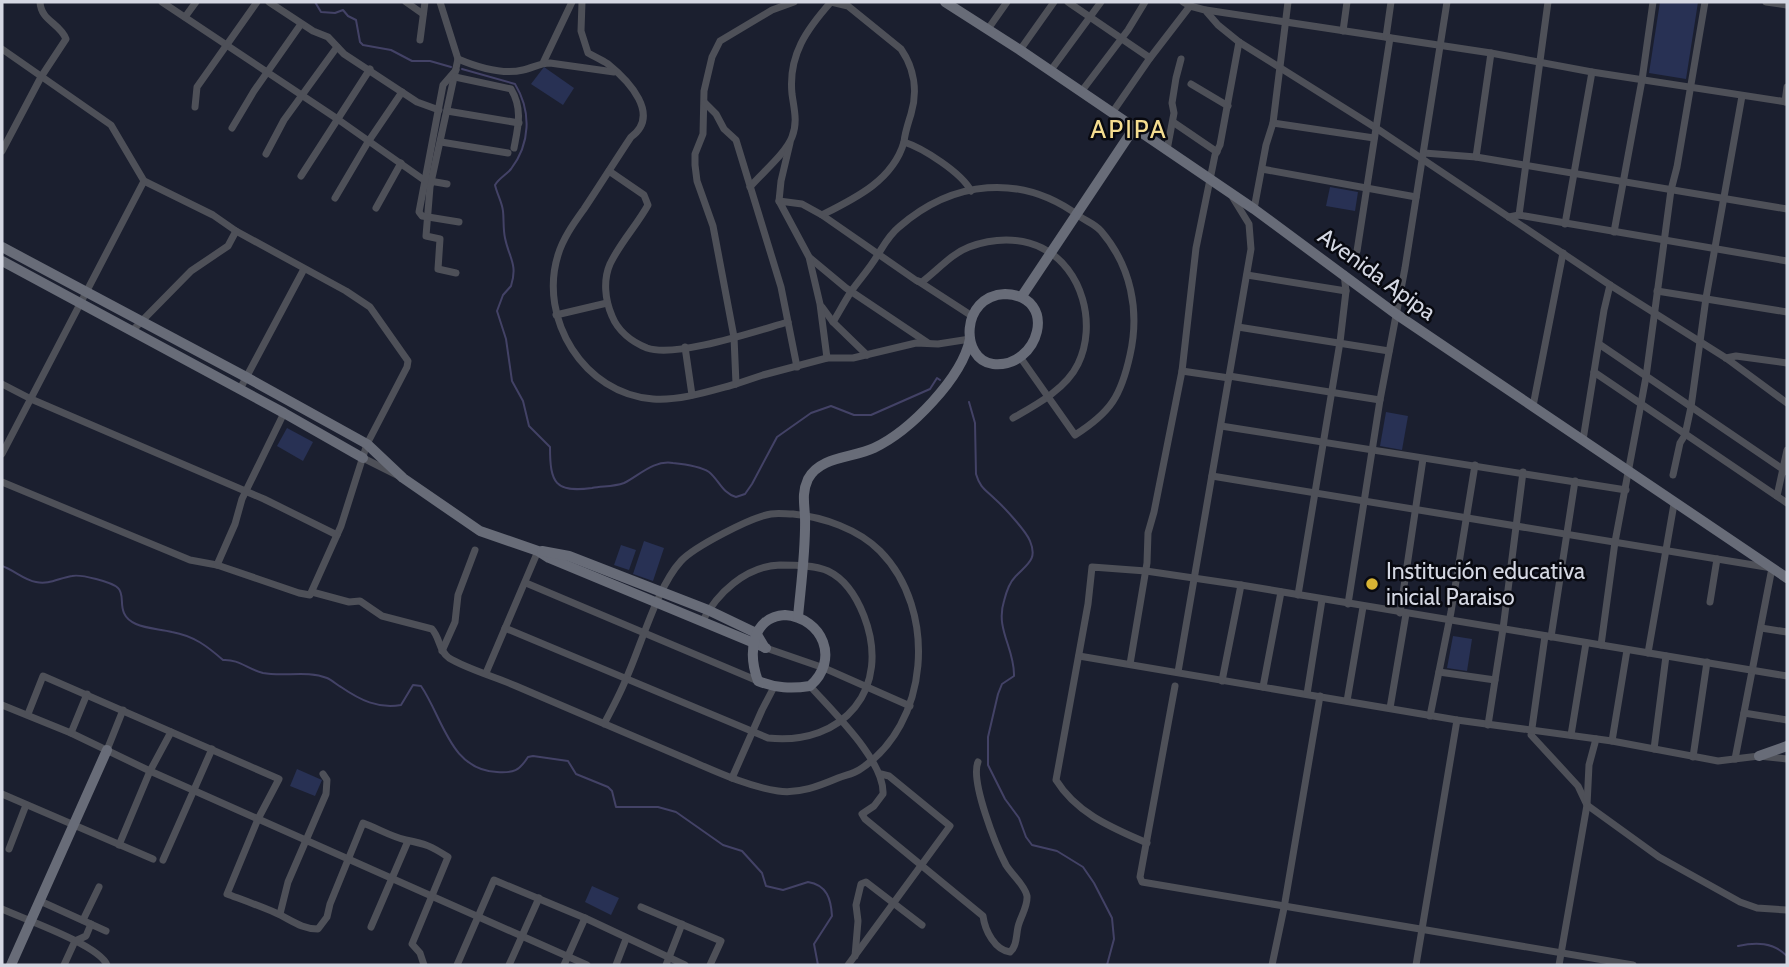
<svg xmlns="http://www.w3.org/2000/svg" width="1789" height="967" viewBox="0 0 1789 967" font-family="Cabin,sans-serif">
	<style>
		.green { fill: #283154 }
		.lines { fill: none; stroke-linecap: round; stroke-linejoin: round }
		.stream { stroke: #434266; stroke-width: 2 }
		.street { stroke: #4e5058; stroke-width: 7 }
		.secondary { stroke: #686c78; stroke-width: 10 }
		.poi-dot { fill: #d8b434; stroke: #080910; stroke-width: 2.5 }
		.labels { text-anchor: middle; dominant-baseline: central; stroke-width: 5; stroke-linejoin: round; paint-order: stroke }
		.street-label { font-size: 23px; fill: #d5d8e3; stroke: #080910 }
		.poi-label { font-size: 23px; fill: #d5d8e3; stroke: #080910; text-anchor: start }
		.quarter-label { font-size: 26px; letter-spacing: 2px; fill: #f5dd90; stroke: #080910 }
	</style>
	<rect width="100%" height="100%" fill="#1b1f2f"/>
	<!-- green -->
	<g class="green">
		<polygon points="1660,2 1698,2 1686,79 1649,73"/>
		<polygon points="544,67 574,88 563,105 531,84"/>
		<polygon points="1330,187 1358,192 1355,211 1326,206"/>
		<polygon points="1386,412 1408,416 1402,450 1380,446"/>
		<polygon points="287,428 313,442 303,461 277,446"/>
		<polygon points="644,541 664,548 653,581 633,574"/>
		<polygon points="621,545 636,550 629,570 614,565"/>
		<polygon points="1453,636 1472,639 1467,671 1447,668"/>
		<polygon points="297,769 322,780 315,796 290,786"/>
		<polygon points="592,886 619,898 611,915 585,902"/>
	</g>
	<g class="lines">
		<!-- stream -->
		<g class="stream">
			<polyline points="315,2 321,12 335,13 343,10 348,16 356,20 360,42 363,45 391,50 412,61 430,61 451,67"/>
			<path d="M462 69 515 84C532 112 530 144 511 169 506 175 499 178 495 185 497 194 502 202 503 211 504 220 503 229 505 238 509 258 518 264 511 286L503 295 497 311 506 339 512 381 523 401 529 426 550 447C550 483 555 493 592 488 603 486 613 487 624 483 640 475 653 460 673 463 683 464 700 466 709 472 719 480 722 493 736 497L745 494 752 484 777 437 811 413 831 406 854 415H871L930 389 937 378 940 380"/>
			<path d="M969 402 975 423 976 474C980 488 986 490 995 499 1004 507 1026 531 1030 541 1038 560 1027 564 1015 577 1009 583 1006 593 1004 601 995 629 1015 649 1014 676L1002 684 998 694 988 737V765L1005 799 1019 818 1026 837 1032 845 1057 851 1083 867 1094 883 1112 918 1114 939 1107 965"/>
			<path d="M2 566C14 570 24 580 36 582 49 585 59 578 72 576 81 574 112 582 118 588 127 596 114 614 136 624 147 629 161 629 172 632 194 636 207 646 223 660 239 659 247 669 263 673 284 677 307 670 327 678 332 680 337 685 341 687 360 700 378 709 401 705L413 685 421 686C443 718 450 770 497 772 514 773 519 771 528 757L533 756 568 761 576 774 608 787 612 791 616 807H658L676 812 723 845 742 851 762 873 766 886 783 890 808 882C827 885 831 899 832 916L814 944 818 965"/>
			<path d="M1738 946C1756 942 1773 942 1787 956"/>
		</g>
		<!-- street -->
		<g class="street">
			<polyline points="162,2 336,118 424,180 447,184"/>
			<polyline points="269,2 313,31 328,37 344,54 417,102 439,110"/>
			<polyline points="406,2 423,14"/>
			<polyline points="440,2 458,59 430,187 426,236 440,239 438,269 456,273"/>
			<path d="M582 2 581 31 588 53C595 57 602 60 608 64 629 81 661 115 631 137 615 161 600 185 584 209 574 223 563 238 558 255 538 319 584 394 653 399 680 401 710 391 736 384L734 337 713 226 697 181 695 165V154L703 134 704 91 712 57 720 41 772 10 794 2"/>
			<path d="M831 2 848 6 901 49C914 68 918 91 911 114 908 124 905 132 904 142"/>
			<polyline points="1068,2 1150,58"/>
			<polyline points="1183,2 1190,6 1205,10 1218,25 1239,42 1376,128 1610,285 1726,358 1787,403"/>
			<polyline points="1766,2 1787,5"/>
			<polyline points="1206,10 1491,53 1592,72 1787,102"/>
			<polyline points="185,17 196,2"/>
			<polyline points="988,29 1007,2"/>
			<polyline points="1343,31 1347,2"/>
			<polyline points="1386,37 1391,2"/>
			<polyline points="420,40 425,2"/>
			<polyline points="2,49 111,125 144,181 213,215 236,231 346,291 370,307 408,361 407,367 367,444 341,526 310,595 299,593 217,565 190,560 2,482"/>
			<polyline points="1020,50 1054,2"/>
			<path d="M458 59C477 67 503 75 523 70 533 68 540 63 550 63L614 72"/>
			<polyline points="543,63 572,2"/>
			<polyline points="456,70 443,85 419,212 422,216 459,222"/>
			<polyline points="1051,70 1101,2"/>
			<path d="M455 77 511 89C523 109 518 127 514 148"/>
			<polyline points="1191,84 1228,106"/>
			<polyline points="1081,92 1128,30 1145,2"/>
			<polyline points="1785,102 1787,87"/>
			<polyline points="705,103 716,114 724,129 736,140 781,287 797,367"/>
			<polyline points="195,107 197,87 257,2"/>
			<polyline points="447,111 519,123"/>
			<polyline points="1112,113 1150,58 1190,6 1190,2"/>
			<polyline points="1173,122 1217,152"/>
			<polyline points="1273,123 1374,138"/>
			<polyline points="232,128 254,91 301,24"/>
			<polyline points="441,142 508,153"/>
			<polyline points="1167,150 1174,113 1172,103 1176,78 1181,59"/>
			<path d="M2 151 41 77 66 39C60 23 41 21 40 2"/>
			<polyline points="1424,153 1476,157 1787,209"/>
			<polyline points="266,154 284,120 337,47"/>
			<polyline points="1476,157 1491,53"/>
			<polyline points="1262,169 1416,197"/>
			<path d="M609 171 644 195 648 205C637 225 620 243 610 264 603 280 605 300 612 316 618 331 632 342 647 348 677 358 756 331 788 322"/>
			<polyline points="301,176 370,69"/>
			<path d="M750 187C762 173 786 153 792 137 798 122 794 109 792 94 788 55 807 29 831 2"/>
			<polyline points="335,198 368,142 402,92"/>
			<polyline points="779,201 781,181 790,143"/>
			<polyline points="376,208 401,163"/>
			<polyline points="1254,209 1266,145 1273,123 1288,2"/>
			<path d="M822 215 917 281 922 282C938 270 951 254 969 247 993 238 1020 237 1042 248 1083 268 1097 325 1078 364 1066 389 1036 405 1013 418"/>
			<polyline points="1519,215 1548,2"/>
			<polyline points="1509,217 1519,215 1787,261"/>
			<polyline points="1565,224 1592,72"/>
			<polyline points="1614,232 1642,80 1653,2"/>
			<polyline points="1357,251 1390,38"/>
			<polyline points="810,258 846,288 928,343"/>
			<polyline points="1247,275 1346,291"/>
			<polyline points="918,281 972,316"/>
			<polyline points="1657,291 1787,312"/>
			<polyline points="822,307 833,322 867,355"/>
			<polyline points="556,315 607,303"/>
			<path d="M833 322C839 312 845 301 852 290 860 279 870 268 877 256 884 245 889 235 899 227 953 180 1021 173 1079 216 1086 221 1095 224 1101 231 1131 266 1140 311 1130 355 1121 396 1111 412 1075 435L1020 357"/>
			<polyline points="1238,327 1389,351"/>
			<polyline points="132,331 191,271 228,246 236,231"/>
			<polyline points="1599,344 1787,472"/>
			<polyline points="685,347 692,395"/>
			<path d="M827 358 820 304 809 257 779 201 802 204 822 215C856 198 893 180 904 142 923 148 962 173 971 191"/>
			<polyline points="1726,358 1736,356 1787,363"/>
			<polyline points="1182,371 1229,378"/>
			<polyline points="1594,372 1787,503"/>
			<polyline points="1229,376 1380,400"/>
			<polyline points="2,384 31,399 264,499 337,535"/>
			<polyline points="736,384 763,375 827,358 853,358 916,343 938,344 970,339"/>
			<polyline points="240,389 304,269"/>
			<polyline points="1533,406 1563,253"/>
			<polyline points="1221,426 1626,490"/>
			<polyline points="1583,440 1604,310 1610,285"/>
			<polyline points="2,454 144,181"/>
			<polyline points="363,458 397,475"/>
			<polyline points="1673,475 1680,443 1685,435 1691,407 1706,298 1742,96"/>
			<polyline points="1212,476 1772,568 1735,759"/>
			<polyline points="1777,496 1787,450"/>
			<polyline points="217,565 235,524 242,499 284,413"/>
			<polyline points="526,583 758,681"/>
			<path d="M312 592 349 602 360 601 382 616 432 629C440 638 439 651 449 658 467 669 496 677 516 686 572 710 627 734 682 757 713 770 745 786 778 791 799 794 819 786 838 778 845 775 853 774 859 770 930 725 938 610 880 551 858 529 823 517 793 514 786 514 778 513 771 514 751 517 694 547 681 561 657 587 641 646 626 679 620 694 612 709 604 724"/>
			<polyline points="1298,595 1340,342 1346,291 1344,274"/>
			<polyline points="1710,602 1717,559"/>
			<polyline points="1348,604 1380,400 1405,268 1447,2"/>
			<polyline points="1400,613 1423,459"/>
			<path d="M505 628 768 738C844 746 892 688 864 616 857 598 847 580 828 571 815 565 794 565 780 565 746 566 717 593 702 622"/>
			<polyline points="1761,628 1787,632"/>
			<polyline points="1545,636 1531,735 1578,786 1587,805 1659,857 1740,902 1757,908 1787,910"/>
			<polyline points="1551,637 1575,481"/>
			<polyline points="1601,645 1615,542 1646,377 1671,190 1677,167 1705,2"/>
			<polyline points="766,648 824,668 910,706"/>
			<polyline points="442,651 455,622 458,595 475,550"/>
			<polyline points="1648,653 1674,504"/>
			<polyline points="1079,656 1457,720 1612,741 1718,761 1759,756 1787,759"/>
			<polyline points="1130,664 1147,563 1148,533 1154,512 1182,371 1196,248 1215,155 1220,145 1239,42"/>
			<polyline points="1178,672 1251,249 1249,224 1233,198"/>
			<polyline points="1439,672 1495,680"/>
			<polyline points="486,673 538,551"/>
			<polyline points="1222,681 1241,585"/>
			<path d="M810 686C832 711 885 761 883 794L874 806 862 814 865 819 983 916C985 931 995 950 1010 952 1017 946 1016 936 1018 927 1020 917 1028 907 1027 896 1025 885 1012 875 1006 865 996 846 970 781 978 762"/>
			<polyline points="1175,686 1140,877 1142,882 1633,965"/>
			<polyline points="1263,687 1281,592"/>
			<polyline points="1307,694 1322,600"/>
			<polyline points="1347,701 1363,607"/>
			<polyline points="2,705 71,733 150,771 587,965"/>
			<polyline points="1390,708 1406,614"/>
			<polyline points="1744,713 1787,720"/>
			<path d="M28 714 43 676 279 779 258 819 227 894C243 900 260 906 276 913 290 919 301 929 318 929L327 917 330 904 363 823C377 828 392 837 406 840 426 844 431 846 448 857L412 944 420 953 424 965"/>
			<polyline points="1430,716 1451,612 1475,465"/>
			<polyline points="1488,725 1503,629 1523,472"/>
			<polyline points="71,733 87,694"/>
			<polyline points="1571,735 1586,643"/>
			<polyline points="1612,741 1627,650"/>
			<polyline points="1654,749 1666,656"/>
			<polyline points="107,750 123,710"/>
			<polyline points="1693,757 1707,662"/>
			<polyline points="732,778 762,710 774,687"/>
			<polyline points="2,794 153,859"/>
			<path d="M1147 843C1113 828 1077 814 1056 780L1088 604 1092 567 1146 571 1241 585 1787 676"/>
			<polyline points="119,845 150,771 171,732"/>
			<polyline points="9,849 26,805"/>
			<polyline points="163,860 212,749"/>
			<polyline points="40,901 106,931"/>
			<polyline points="641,907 721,941 710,965"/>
			<path d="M2 909C24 919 99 945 107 965"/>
			<polyline points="280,914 288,882 326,794 327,780 323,774"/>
			<polyline points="83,920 99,887"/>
			<polyline points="371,927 408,841"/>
			<polyline points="855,956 858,921 856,905 861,884 866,882 922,925"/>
			<polyline points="64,965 75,941 86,936 91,924"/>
			<polyline points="457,965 494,880 585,918 685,965"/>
			<polyline points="509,965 539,898"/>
			<polyline points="564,965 585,918"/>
			<polyline points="616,965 626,939"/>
			<polyline points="666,965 682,924"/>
			<polyline points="848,965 950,826 889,776 881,774"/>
			<polyline points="1272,965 1284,908 1320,696"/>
			<polyline points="1416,965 1457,720"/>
			<polyline points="1559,965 1587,805 1589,765 1596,739"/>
		</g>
		<!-- secondary -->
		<g class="secondary">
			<polyline points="945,2 1020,50 1254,209 1396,314 1787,578"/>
			<polyline points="2,247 246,377 367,444 403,478 480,531 538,551 549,558 766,648"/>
			<polyline points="2,261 284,413 363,458"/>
			<path d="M1005 294C1060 296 1039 369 993 364 960 360 960 296 1005 294Z"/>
			<polyline points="1022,296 1134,128"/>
			<polyline points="542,551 569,556 708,610 756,633 765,648"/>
			<path d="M785 615C823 618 840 660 810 686 791 689 776 688 758 681 748 654 751 617 785 615Z"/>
			<path d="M798 617C801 584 806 549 805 516 804 502 802 492 808 479 820 456 853 458 874 448 910 431 962 378 970 339"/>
			<polyline points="1759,756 1787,746"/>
			<polyline points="11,965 107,750"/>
		</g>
	</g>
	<!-- markers -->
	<circle class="poi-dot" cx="1372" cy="584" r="7"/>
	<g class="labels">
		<!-- street labels -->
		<g class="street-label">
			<text transform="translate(1377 274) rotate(36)">Avenida Apipa</text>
		</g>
		<!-- poi labels -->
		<g class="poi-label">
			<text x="1386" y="571">Institución educativa<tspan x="1386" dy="26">inicial Paraiso</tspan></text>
		</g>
		<!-- quarter labels -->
		<g class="quarter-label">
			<text x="1129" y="129">APIPA</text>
		</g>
	</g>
	<!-- border -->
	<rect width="1789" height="967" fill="none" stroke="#d5d8e3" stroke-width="7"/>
</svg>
